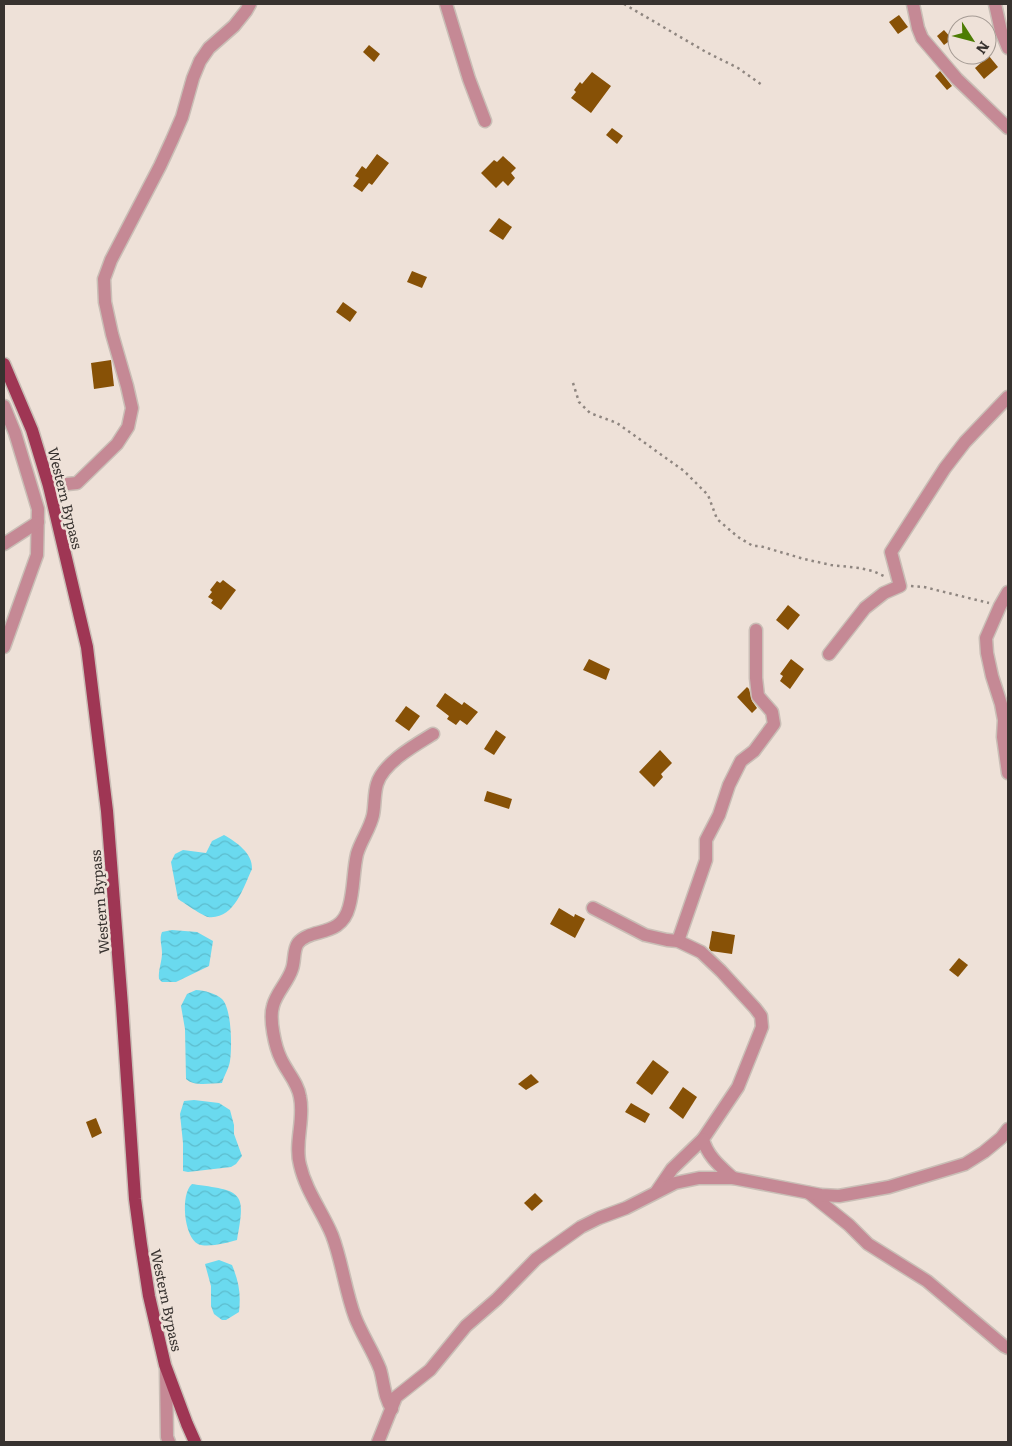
<svg xmlns="http://www.w3.org/2000/svg" width="1012" height="1446" viewBox="0 0 1012 1446" font-family="Literata,serif">
	<style>
		.water { fill: url(#water-waves) }
		.building { fill: #875106 }
		.lines { fill: none; stroke-linecap: round; stroke-linejoin: round }
		.minor-casing { stroke: #c9beb6; stroke-width: 15 }
		.major-casing { stroke: #c9beb6; stroke-width: 15 }
		.path { stroke: #8f8680; stroke-width: 2.5; stroke-dasharray: 2.5 4; stroke-linecap: butt }
		.minor { stroke: #c58995; stroke-width: 12 }
		.major { stroke: #9f3654; stroke-width: 12 }
		.labels { text-anchor: middle; dominant-baseline: central; stroke-width: 5; stroke-linejoin: round; paint-order: stroke }
		.street-label { font-size: 14px; fill: #37322f; stroke: #eee1d8 }
	</style>
	<defs>
		<pattern id="water-waves" width="16" height="10" patternUnits="userSpaceOnUse" patternTransform="scale(1.25)"><rect width="16" height="10" fill="#6adaef"/><path d="M0 5q4-4 8 0t8 0" fill="none" stroke="#5cbccd"/></pattern>
	</defs>
	<rect width="100%" height="100%" fill="#eee1d8"/>
	<!-- water -->
	<g class="water">
		<path d="M224 835C236 842 253 853 252 869 243 888 234 920 208 917 203 916 184 903 178 899L171 862 175 854 183 850 206 853 212 841Z"/>
		<path d="M172 930 197 932 213 941 209 966 176 982H162L159 979C158 970 162 962 162 953 162 945 159 939 162 932Z"/>
		<path d="M196 990C204 990 217 994 222 999 232 1009 232 1048 230 1061 229 1068 224 1076 222 1083 211 1083 194 1087 186 1079L185 1029 181 1006 187 994Z"/>
		<polygon points="194,1100 219,1103 230,1110 234,1125 234,1134 242,1156 236,1164 231,1167 188,1172 183,1171 183,1143 180,1114 184,1101"/>
		<path d="M192 1184C241 1191 247 1190 237 1240 227 1243 207 1248 198 1244 184 1237 180 1194 192 1184Z"/>
		<path d="M219 1260 232 1265C239 1282 241 1294 239 1312L226 1320H222L214 1314 211 1306V1286L205 1264Z"/>
	</g>
	<!-- building -->
	<g class="building">
		<polygon points="899,15 908,27 898,34 889,22"/>
		<polygon points="944,30 952,39 944,45 937,36"/>
		<polygon points="369,45 380,54 374,62 363,52"/>
		<polygon points="989,56 998,67 984,79 975,68"/>
		<polygon points="940,71 952,86 947,90 935,76"/>
		<polygon points="592,72 611,86 591,113 571,98 576,92 574,90 580,82 582,84"/>
		<polygon points="612,128 623,136 617,144 606,135"/>
		<polygon points="377,154 389,163 372,185 369,183 362,192 353,186 359,178 355,176 362,166 366,169"/>
		<polygon points="503,156 516,168 511,173 515,178 508,186 503,181 496,188 481,173 494,160 497,162"/>
		<polygon points="499,218 512,227 503,240 489,231"/>
		<polygon points="412,271 427,277 422,288 407,282"/>
		<polygon points="343,302 357,312 350,322 336,312"/>
		<polygon points="111,360 114,386 94,389 91,363"/>
		<polygon points="223,580 236,590 221,610 211,603 213,600 208,597 212,592 210,590 217,581 220,583"/>
		<polygon points="788,605 800,615 788,630 776,620"/>
		<polygon points="589,659 610,669 606,680 583,670"/>
		<polygon points="791,659 804,669 790,689 780,681 783,676 780,674"/>
		<polygon points="747,687 749,689 752,701 757,708 752,713 737,697"/>
		<polygon points="445,693 462,705 464,702 478,712 467,725 460,720 456,725 447,719 449,716 436,706"/>
		<polygon points="406,706 420,716 409,731 395,721"/>
		<polygon points="496,730 506,737 494,755 484,749"/>
		<polygon points="660,750 672,763 661,774 663,777 654,787 639,772"/>
		<polygon points="487,791 512,799 509,809 484,801"/>
		<polygon points="559,908 574,917 575,914 585,919 575,938 550,924"/>
		<polygon points="712,931 735,935 732,954 711,951 709,948"/>
		<polygon points="959,958 968,965 958,977 949,970"/>
		<polygon points="653,1060 669,1072 652,1095 636,1083"/>
		<polygon points="531,1074 539,1082 526,1090 518,1084"/>
		<polygon points="683,1087 697,1097 683,1119 669,1108"/>
		<polygon points="631,1103 650,1114 645,1123 625,1112"/>
		<polygon points="96,1118 102,1133 92,1138 86,1122"/>
		<polygon points="535,1193 543,1201 532,1211 524,1203"/>
	</g>
	<g class="lines">
		<defs>
			<g id="minor">
				<polyline points="446,4 469,79 485,121"/>
				<polyline points="913,4 918,28 922,38 957,79 1008,128"/>
				<polyline points="995,4 1001,31 1008,48"/>
				<polyline points="4,406 15,433 38,509 37,555 4,647"/>
				<polyline points="49,486 77,483 117,444 128,427 132,408 127,386 112,334 105,302 104,279 111,260 160,166 172,140 182,117 193,78 200,61 209,48 234,26 246,11 250,4"/>
				<polyline points="4,544 38,522"/>
				<polyline points="1008,592 1000,606 986,638 987,653 992,676 1001,704 1004,720 1003,737 1008,773"/>
				<polyline points="829,654 865,608 884,593 900,586 891,552 945,468 965,442 1008,397"/>
				<path d="M593 908 645 935 667 940 678 941 701 952 721 971 755 1008 761 1016 762 1027 738 1087 703 1139C707 1156 721 1167 733 1178"/>
				<polyline points="678,941 706,860 706,840 719,815 729,785 741,761 754,751 774,724 772,712 758,696 756,678 756,630"/>
				<polyline points="657,1191 672,1169 703,1139"/>
				<polyline points="809,1193 849,1225 868,1244 927,1281 1004,1346 1008,1348"/>
				<polyline points="166,1370 167,1437 169,1442"/>
				<path d="M392 1409C384 1398 384 1382 380 1369 373 1351 362 1335 355 1317 345 1290 342 1261 332 1235 322 1211 306 1191 300 1165 294 1143 305 1119 300 1097 298 1083 287 1072 281 1059 275 1047 269 1019 273 1006 276 993 288 982 292 969 295 961 293 950 298 943 311 927 341 938 349 907 354 890 353 871 357 854 361 840 370 829 373 815 375 805 374 794 377 784 383 763 415 745 433 734"/>
				<polyline points="378,1442 396,1397 430,1370 466,1326 497,1299 536,1259 581,1227 599,1218 626,1208 675,1183 699,1178 733,1178 821,1195 839,1196 889,1187 965,1164 984,1152 1001,1138 1008,1129"/>
			</g>
			<polyline id="major" points="4,364 32,430 49,486 87,647 107,811 122,1006 135,1199 141,1244 149,1296 165,1365 187,1424 195,1442"/>
		</defs>
		<!-- minor casing -->
		<use href="#minor" class="minor-casing"/>
		<!-- major casing -->
		<use href="#major" class="major-casing"/>
		<!-- path -->
		<g class="path">
			<polyline points="624,4 706,52 738,68 762,85"/>
			<polyline points="573,383 579,402 590,413 617,423 684,471 708,495 717,519 738,537 753,546 760,546 804,559 831,565 859,568 873,571 886,577"/>
			<polyline points="911,586 924,587 989,603"/>
		</g>
		<!-- minor -->
		<use href="#minor" class="minor"/>
		<!-- major -->
		<use href="#major" class="major"/>
	</g>
	<g class="labels">
		<!-- street labels -->
		<g class="street-label">
			<text transform="translate(66 498) rotate(76)">Western Bypass</text>
			<text transform="translate(99 902) rotate(-95)">Western Bypass</text>
			<text transform="translate(167 1300) rotate(78)">Western Bypass</text>
		</g>
	</g>
	<!-- border -->
	<rect width="1012" height="1446" fill="none" stroke="#37322f" stroke-width="10"/>
	<!-- north arrow -->
	<g transform="translate(972 40) rotate(126)"><circle r="24" fill="#eee1d8" stroke="#a59b94"/>
	<path d="M0-4L9 19L0 12L-9 19Z" fill="#4d7c04"/>
	<text y="-8" font-size="14" font-weight="bold" text-anchor="middle" fill="#37322f">N</text>
	</g>
</svg>
